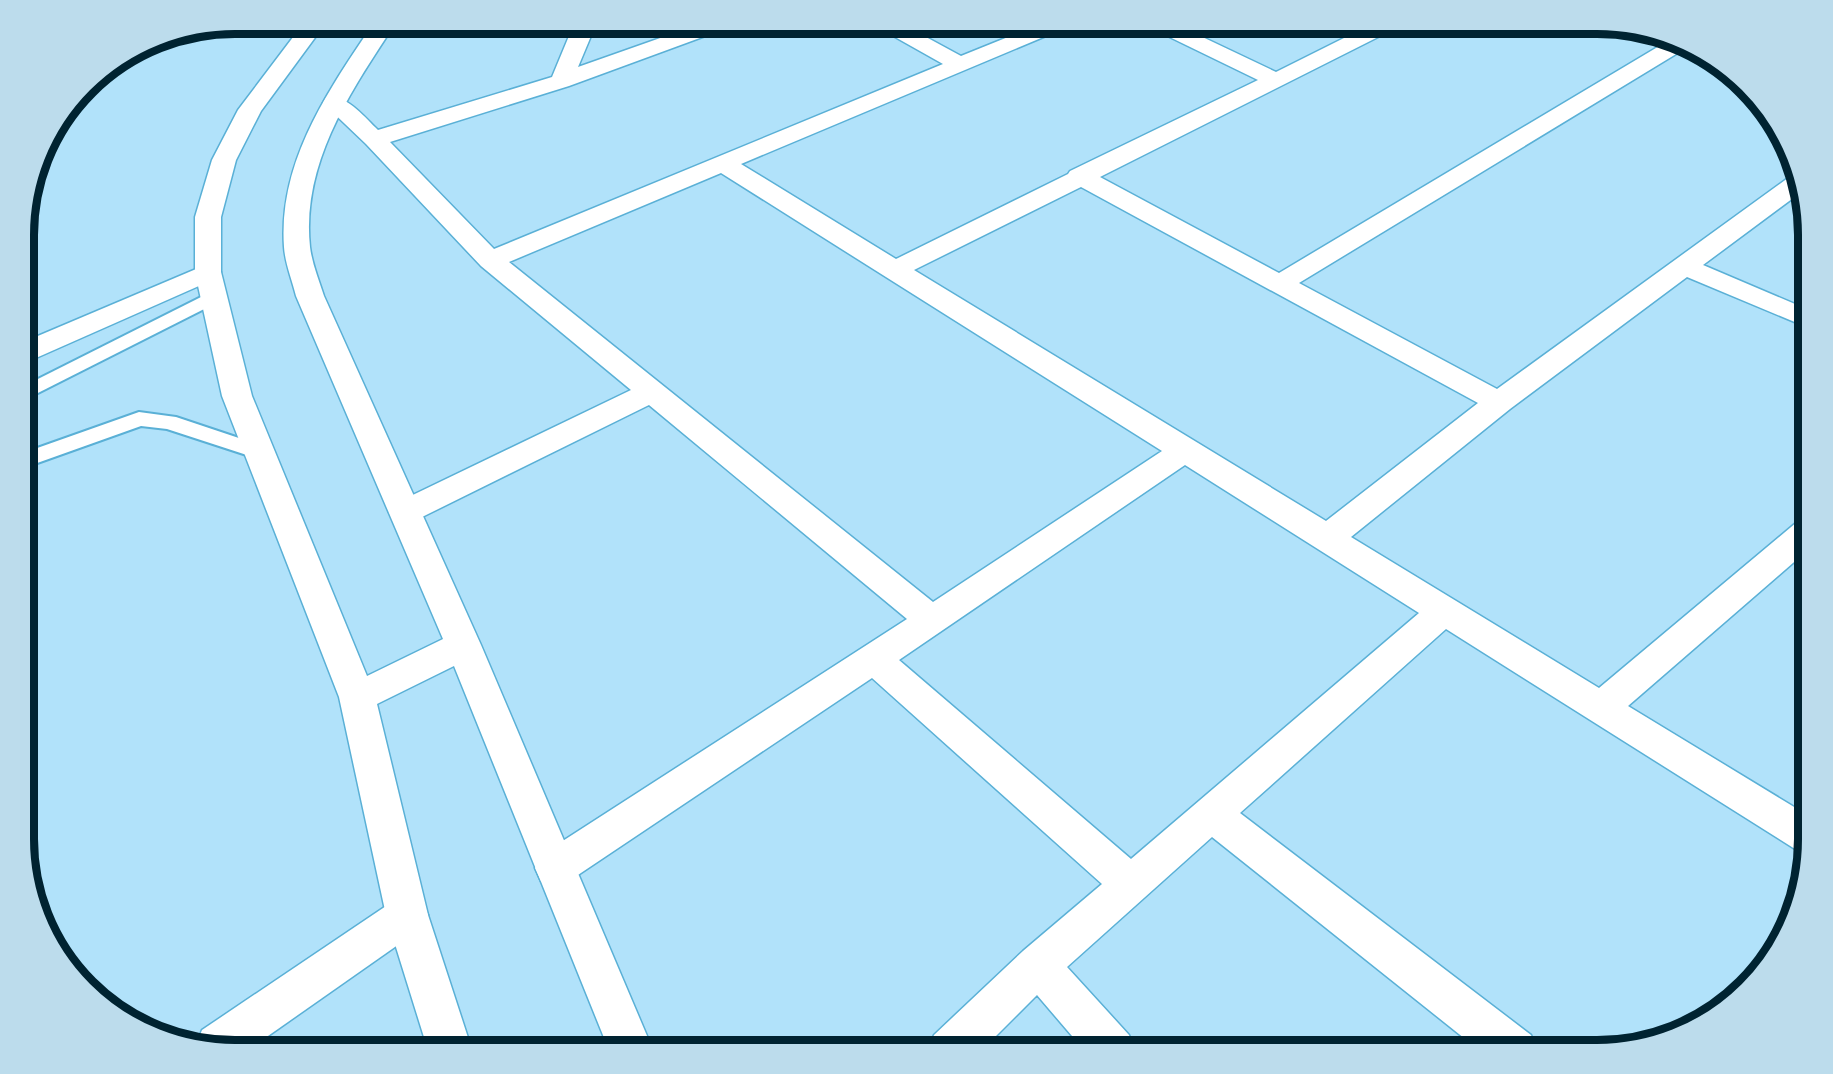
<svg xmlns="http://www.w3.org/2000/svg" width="1833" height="1074" viewBox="0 0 1833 1074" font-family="Inter,sans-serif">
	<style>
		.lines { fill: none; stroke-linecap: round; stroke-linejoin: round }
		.service-casing { stroke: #5ab0d6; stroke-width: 4 }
		.minor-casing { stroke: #5ab0d6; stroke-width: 3 }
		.tertiary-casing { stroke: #5ab0d6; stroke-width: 3 }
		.service { fill: #fff; fill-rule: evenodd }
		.minor { fill: #fff; fill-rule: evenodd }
		.tertiary { fill: #fff; fill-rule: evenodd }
		.rim { fill: none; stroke: #002331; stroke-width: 8 }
	</style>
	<rect width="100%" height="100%" fill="#b1e2fa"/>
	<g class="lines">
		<defs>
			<g id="service">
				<polygon points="213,291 220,293 222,297 220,301 26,399 26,385"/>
				<polygon points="139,412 176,417 266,447 270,452 266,457 259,459 167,429 141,426 26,467 26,452"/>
			</g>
			<g id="minor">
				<path d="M574 24H596L578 67 700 24H731L727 28 569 86 390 142 494 249 943 64 879 28 875 24H902L961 56 1040 24H1069L1065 28 741 164 896 259 1068 174 1070 171 1258 80 1151 28 1147 24H1175L1276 72 1372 24H1400L1396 28 1100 177 1279 273 1666 42 1686 48 1299 283 1497 389 1788 178 1795 176 1800 193 1703 265 1809 310V328L1687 277 1510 409 1351 537 1599 688 1797 522 1809 519V549L1628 706 1809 816 1808 854 1795 849 1446 629 1240 813 1531 1035 1537 1050H1479L1212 837 1067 967 1129 1035 1135 1050H1084L1037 995 982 1050H928L934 1035 1023 951 1102 884 872 678 569 881 555 886 541 881 535 868 541 855 907 619 649 405 416 520 405 523 394 520 389 512 394 504 631 390 481 266 366 144 323 103 326 98C346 93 364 117 378 130L552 77ZM721 173 1162 451 933 602 509 262ZM1081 187 1478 403 1326 521 914 270ZM1185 465 1419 613 1131 859 899 660Z"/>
				<polygon points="208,264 217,266 221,272 217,278 36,358 26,361 26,341"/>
				<polygon points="407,896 422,902 428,915 422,928 248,1050 235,1050 198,1040 202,1030 392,902"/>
			</g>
			<path id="tertiary" d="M303 24H325L261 111 236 160 221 217V272L252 396 367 676 443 639 296 296C292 280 285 263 284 247 278 162 328 91 373 24H395C351 91 301 163 310 247 312 264 319 280 324 296L481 645 653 1050H609L454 666 377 704 428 915 472 1050H428L386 915 339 697 222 396 195 272V217L212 160 238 110Z"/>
		</defs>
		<!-- service casing -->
		<use href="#service" class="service-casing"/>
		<!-- minor casing -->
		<use href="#minor" class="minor-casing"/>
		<!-- tertiary casing -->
		<use href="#tertiary" class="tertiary-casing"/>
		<!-- service -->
		<use href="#service" class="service"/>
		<!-- minor -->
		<use href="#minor" class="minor"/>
		<!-- tertiary -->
		<use href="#tertiary" class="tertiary"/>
	</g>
	<!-- crop -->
	<path d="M0 0H1833V1074H0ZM235 34H1597A201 201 0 0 1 1798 235V839A201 201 0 0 1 1597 1040H235A201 201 0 0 1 34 839V235A201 201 0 0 1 235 34Z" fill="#bcdcec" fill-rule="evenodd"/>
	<path class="rim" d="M235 34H1597A201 201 0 0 1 1798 235V839A201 201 0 0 1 1597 1040H235A201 201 0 0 1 34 839V235A201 201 0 0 1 235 34Z"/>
</svg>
